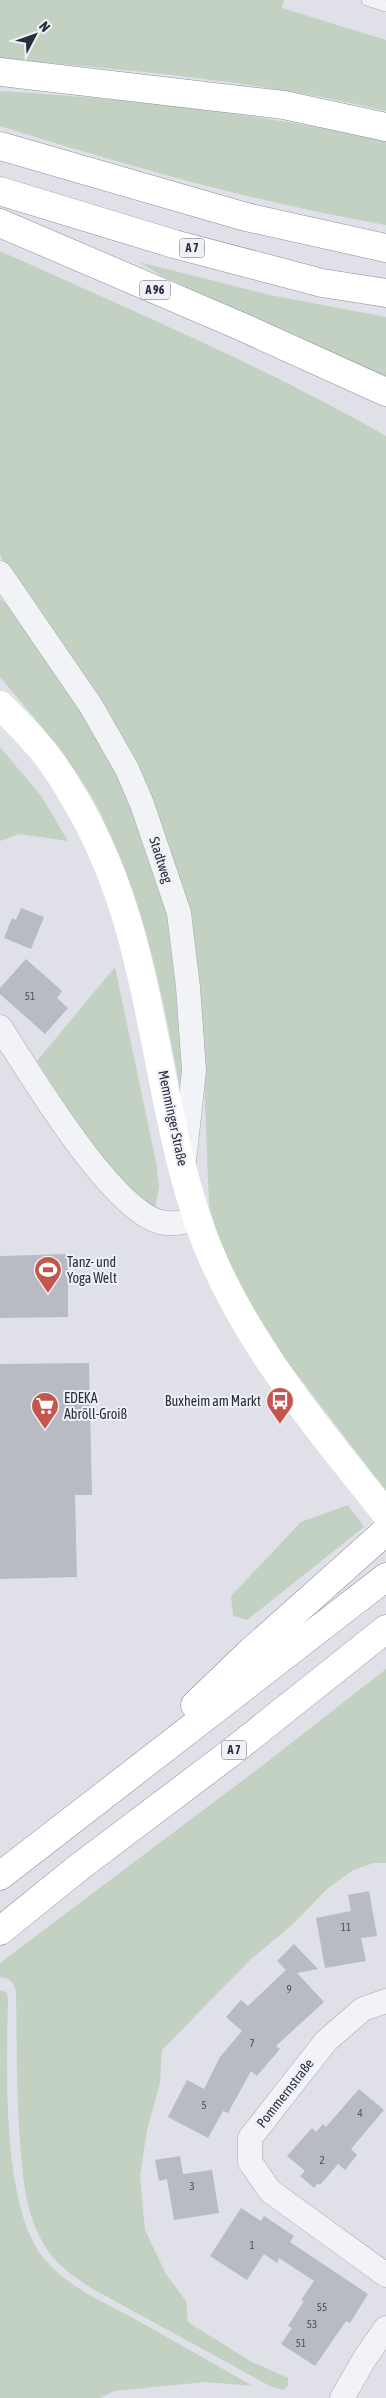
<svg xmlns="http://www.w3.org/2000/svg" width="386" height="2398" viewBox="0 0 386 2398" font-family="'Asap Condensed',sans-serif">
	<style>
		.green { fill: #c2d1c2 }
		.building { fill: #b8bac4 }
		.lines { fill: none; stroke-linecap: round; stroke-linejoin: round }
		.lane-casing { stroke: #a6a7b2; stroke-width: 12 }
		.street-casing { stroke: #a6a7b2; stroke-width: 25 }
		.highway-casing { stroke: #898c9d; stroke-width: 29 }
		.lane { stroke: #f2f3f6; stroke-width: 11 }
		.street { stroke: #f2f3f6; stroke-width: 24 }
		.secondary { stroke: #fff; stroke-width: 28 }
		.highway { stroke: #fff; stroke-width: 28 }
		.labels { text-anchor: middle; dominant-baseline: central; stroke-width: 4; stroke-linejoin: round; paint-order: stroke }
		.number-label { font-size: 11px; fill: #4e5060 }
		.shield { fill: #eff1f6; stroke: #656875; stroke-width: 1 }
		.shield-label { font-size: 12px; font-weight: bold; fill: #2a2d3e }
		.street-label { font-size: 14px; fill: #2a2d3e; stroke: #eff1f6 }
		.poi-label { font-size: 14px; fill: #2a2d3e; stroke: #eff1f6; text-anchor: start }
	</style>
	<rect width="100%" height="100%" fill="#e0e1e8"/>
	<!-- green -->
	<g class="green">
		<path d="M0 0H284L282 8 386 40V111C260 80 129 71 0 58Z"/>
		<path d="M0 91C130 99 259 113 386 141V225C255 202 127 166 0 126Z"/>
		<path d="M0 251C130 310 262 365 386 436V1491L285 1359 245 1295 223 1254 209 1206 201 1000 196 961 171 861 0 555Z"/>
		<polygon points="139,262 270,295 386,317 386,377 162,276"/>
		<path d="M0 598 14 613 88 718 134 807 170 922 178 972 184 1111C167 1018 151 926 112 839 106 827 101 813 94 801 68 756 34 717 0 677Z"/>
		<polygon points="0,747 42,797 68,841 19,834 0,841"/>
		<polygon points="115,967 156,1162 159,1186 155,1210 125,1189 81,1129 37,1061"/>
		<polygon points="348,1505 364,1527 247,1620 233,1616 231,1596 301,1522"/>
		<path d="M386 1669V1863H374L353 1870 327 1889 293 1924 250 1960 162 2050 160 2083 147 2130 140 2176 145 2230 166 2274 186 2301 188 2322 250 2361 288 2378V2386L283 2390 270 2386 91 2288C75 2277 59 2267 48 2251 25 2216 23 2181 20 2141 16 2091 17 2042 16 1992 14 1982 10 1978 0 1977V1963L267 1762Z"/>
		<path d="M0 1990 6 1992 8 1997C7 2064 0 2211 47 2262 71 2289 104 2302 135 2319 174 2341 214 2364 253 2386L206 2382 114 2391 100 2398H0Z"/>
	</g>
	<!-- building -->
	<g class="building">
		<polygon points="21,908 44,917 31,949 4,938 12,918 16,920"/>
		<polygon points="26,959 62,991 57,998 68,1008 45,1034 0,994 0,988"/>
		<polygon points="68,1254 68,1317 0,1318 0,1256"/>
		<polygon points="89,1363 92,1495 75,1495 77,1577 0,1579 0,1364"/>
		<polygon points="369,1891 377,1936 361,1938 366,1961 325,1968 316,1918 351,1911 348,1895"/>
		<polygon points="294,1944 318,1969 297,1973 324,2002 276,2046 280,2049 257,2076 251,2071 228,2113 223,2111 208,2138 168,2117 187,2080 204,2089 220,2057 242,2031 226,2017 241,2000 248,2006 286,1970 277,1961"/>
		<polygon points="359,2089 384,2110 351,2149 357,2155 345,2170 338,2164 320,2185 318,2183 314,2188 300,2176 305,2171 287,2156 312,2128 316,2132 323,2124 326,2127"/>
		<polygon points="180,2156 183,2174 212,2170 219,2213 174,2220 167,2179 159,2181 155,2160"/>
		<polygon points="241,2208 261,2221 264,2216 294,2236 290,2242 368,2294 350,2323 346,2321 315,2366 281,2344 292,2328 288,2326 304,2301 301,2300 314,2281 279,2258 277,2263 264,2254 247,2280 210,2256"/>
	</g>
	<g class="lines">
		<defs>
			<polyline id="lane" points="367,0 386,6"/>
			<g id="street">
				<polyline points="0,573 91,706 127,769 142,804 179,913 188,987 194,1070 184,1162"/>
				<path d="M0 1027C29 1072 110 1208 160 1222 173 1225 184 1222 197 1219"/>
				<polyline points="386,2001 363,2009 326,2041 250,2138 250,2162 270,2191 386,2275"/>
				<polyline points="342,2398 365,2358 386,2328"/>
			</g>
			<g id="highway">
				<polyline points="0,72 284,105 386,127"/>
				<polyline points="0,146 246,217 386,248"/>
				<polyline points="0,191 174,244 322,283 386,293"/>
				<polyline points="0,223 240,326 386,392"/>
				<polyline points="195,1705 248,1654 386,1531"/>
				<polyline points="0,1876 386,1577"/>
				<polyline points="0,1931 78,1868 233,1751 386,1629"/>
			</g>
		</defs>
		<!-- lane casing -->
		<use href="#lane" class="lane-casing"/>
		<!-- street casing -->
		<use href="#street" class="street-casing"/>
		<!-- highway casing -->
		<use href="#highway" class="highway-casing"/>
		<!-- lane -->
		<use href="#lane" class="lane"/>
		<!-- street -->
		<use href="#street" class="street"/>
		<!-- secondary -->
		<path class="secondary" d="M0 705C15 720 30 735 44 752 57 768 68 787 79 806 154 937 151 1079 197 1218 234 1330 314 1423 386 1514"/>
		<!-- highway -->
		<use href="#highway" class="highway"/>
	</g>
	<!-- icons -->
	<defs>
		<symbol id="stadium-pin" viewBox="-11 -11 22 30"><path d="M0 17L-7.5 6A9.5 9.5 0 1 1 7.5 6Z" fill="#c4564e" stroke="#eff1f6"/><path d="M0-5a6.5 5 0 1 0 0 10a6.5 5 0 1 0 0-10ZM-3.5-1.8h7v3.6h-7Z" fill="#fff"/></symbol>
		<symbol id="bus-pin" viewBox="-11 -11 22 30"><path d="M0 17L-7.5 6A9.5 9.5 0 1 1 7.5 6Z" fill="#c4564e" stroke="#eff1f6"/><path d="M-5-6H5V4H4V6H2V4H-2V6H-4V4H-5ZM-3.5-4V0h7V-4ZM-3.5 1.2v1.5H-2V1.2ZM2 1.2v1.5H3.5V1.2Z" fill="#fff"/></symbol>
		<symbol id="supermarket-pin" viewBox="-11 -11 22 30"><path d="M0 17L-7.5 6A9.5 9.5 0 1 1 7.5 6Z" fill="#c4564e" stroke="#eff1f6"/><path d="M-6-5.5h2.5l.6 2H6L4.5 2H-2.5L-4.4-4H-6ZM-1.5 3.2a1.3 1.3 0 1 0 .1 0ZM3 3.2a1.3 1.3 0 1 0 .1 0Z" fill="#fff"/></symbol>
	</defs>
	<g fill-rule="evenodd">
		<use href="#stadium-pin" x="32" y="1254" width="32" height="43"/>
		<use href="#bus-pin" x="264" y="1385" width="32" height="43"/>
		<use href="#supermarket-pin" x="29" y="1390" width="32" height="43"/>
	</g>
	<g class="labels">
		<!-- number labels -->
		<g class="number-label">
			<text x="30" y="996">51</text>
			<text x="346" y="1927">11</text>
			<text x="289" y="1989">9</text>
			<text x="252" y="2043">7</text>
			<text x="204" y="2105">5</text>
			<text x="360" y="2113">4</text>
			<text x="322" y="2160">2</text>
			<text x="192" y="2186">3</text>
			<text x="252" y="2245">1</text>
			<text x="322" y="2307">55</text>
			<text x="312" y="2324">53</text>
			<text x="301" y="2343">51</text>
		</g>
		<!-- shield labels -->
		<g class="shield">
			<rect x="179.5" y="238.5" width="25" height="19" rx="4"/>
			<rect x="140" y="280.5" width="30" height="19" rx="4"/>
			<rect x="221.5" y="1740.5" width="25" height="19" rx="4"/>
		</g>
		<g class="shield-label">
			<text x="192" y="248">A 7</text>
			<text x="155" y="290">A 96</text>
			<text x="234" y="1750">A 7</text>
		</g>
		<!-- street labels -->
		<g class="street-label">
			<text transform="translate(161 860) rotate(72)">Stadtweg</text>
			<text transform="translate(173 1118) rotate(78)">Memminger Straße</text>
			<text transform="translate(285 2093) rotate(-52)">Pommernstraße</text>
		</g>
		<!-- poi labels -->
		<g class="poi-label">
			<text x="67" y="1262">Tanz- und<tspan x="67" dy="16">Yoga Welt</tspan></text>
			<text x="64" y="1398">EDEKA<tspan x="64" dy="16">Abröll-Groiß</tspan></text>
			<text x="261" y="1401" text-anchor="end">Buxheim am Markt</text>
		</g>
	</g>
	<!-- north arrow -->
	<g transform="translate(35 35) rotate(49)" stroke="#eff1f6" stroke-width="4" paint-order="stroke">
	<path d="M0-4L9 19L0 12L-9 19Z" fill="#2a2d3e"/>
	<text y="-8" font-size="14" font-weight="bold" text-anchor="middle" fill="#2a2d3e">N</text>
	</g>
</svg>
